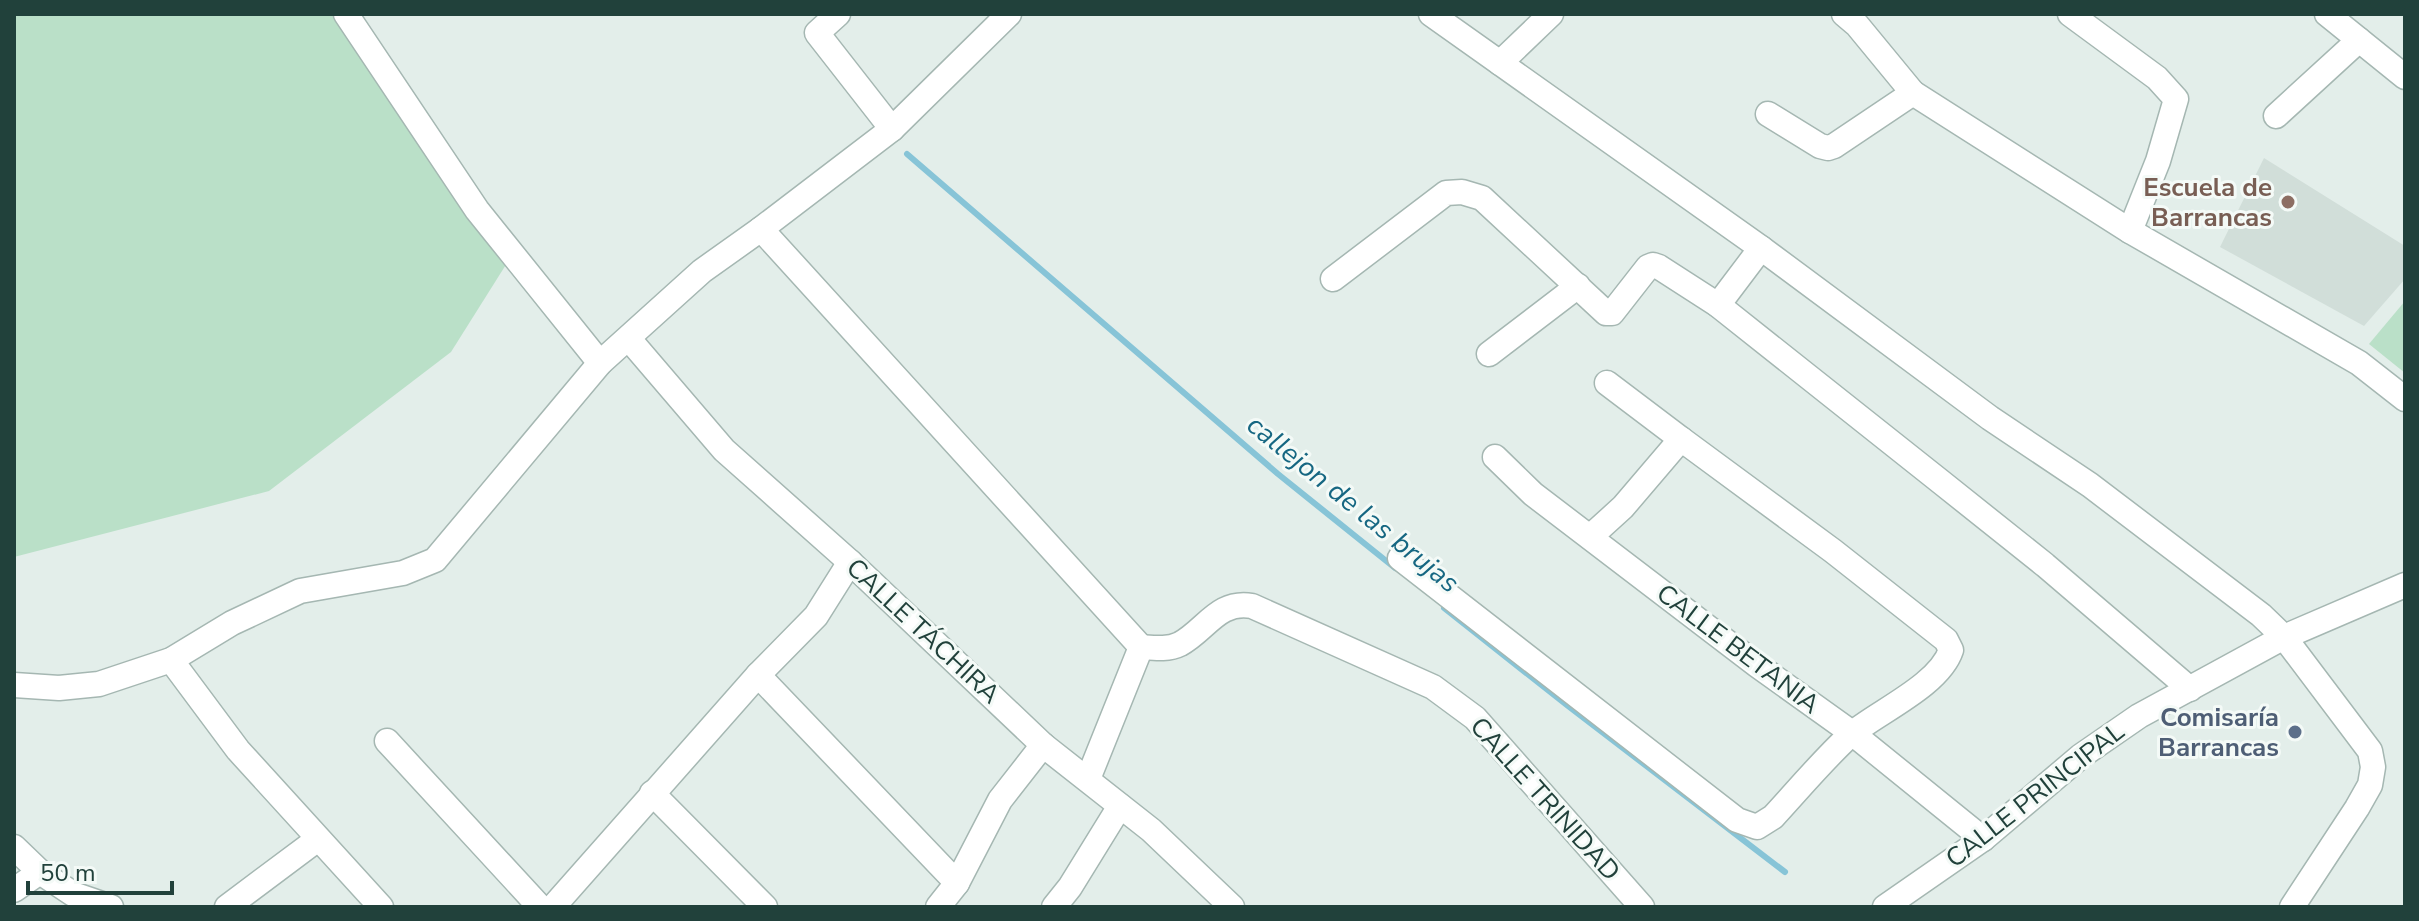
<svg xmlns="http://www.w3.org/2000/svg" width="2419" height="921" viewBox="0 0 2419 921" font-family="'Nunito Sans',sans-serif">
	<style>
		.built { fill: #d1ded9 }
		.green { fill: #bae0c8 }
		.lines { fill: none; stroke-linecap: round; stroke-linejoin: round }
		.stream { stroke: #87c4d7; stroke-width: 6 }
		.minor-casing { stroke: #a5b7b2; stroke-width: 27 }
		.minor { stroke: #fff; stroke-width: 24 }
		.education-dot { fill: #8d6e63; stroke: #f4faf7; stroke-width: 3 }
		.service-dot { fill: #5c6f8a; stroke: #f4faf7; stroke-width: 3 }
		.labels { text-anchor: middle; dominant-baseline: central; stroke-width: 6; stroke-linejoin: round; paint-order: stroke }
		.education-label { font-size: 26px; font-weight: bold; fill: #785e54; stroke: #f4faf7; text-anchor: end }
		.street-label { font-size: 26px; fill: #21413b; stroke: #f4faf7 }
		.service-label { font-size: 26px; font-weight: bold; fill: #4e5e75; stroke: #f4faf7; text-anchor: end }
		.water-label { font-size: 28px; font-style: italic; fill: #166782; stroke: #f4faf7 }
	</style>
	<rect width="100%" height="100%" fill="#e3eeea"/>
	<!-- built -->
	<polygon class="built" points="2264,158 2405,246 2405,279 2364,326 2220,247"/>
	<!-- green -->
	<g class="green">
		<polygon points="14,14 346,14 512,255 451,352 269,491 14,557"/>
		<polygon points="2405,301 2405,373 2369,344"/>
	</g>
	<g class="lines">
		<!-- stream -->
		<g class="stream">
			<polyline points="907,154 1278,474 1395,568"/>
			<polyline points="1444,608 1568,706 1785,872"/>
		</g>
		<defs>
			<g id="minor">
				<polyline points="346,14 477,210 600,363"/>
				<polyline points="838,14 817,33 892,129"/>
				<polyline points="1431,14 1761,248 1990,418 2090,485 2261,615 2284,637 2370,751 2373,767 2370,785 2357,808 2292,907"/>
				<polyline points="1844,14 1857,25 1913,93"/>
				<polyline points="2070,14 2157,78 2176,99 2158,161 2130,231"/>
				<polyline points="2327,14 2405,77"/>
				<polyline points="1500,63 1551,14"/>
				<polyline points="1768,114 1820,146 1828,148 1834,146 1913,93 2130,231 2359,363 2405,399"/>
				<polyline points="2276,116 2359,40"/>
				<polyline points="761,229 1141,647 1088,779"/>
				<polyline points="1333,279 1446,193 1462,192 1482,198 1606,313 1612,313 1648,267 1653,265 1659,267 1718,305 1941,482 2045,565 2190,689"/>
				<polyline points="1718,305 1761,248"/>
				<polyline points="629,339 724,450 850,562 1043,745 1151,830 1232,907"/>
				<polyline points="1489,354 1578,286"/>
				<polyline points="1607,383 1681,439"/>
				<polyline points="1495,457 1533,494 1757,665 1852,733 1983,839"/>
				<path d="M1400 558 1737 820 1757 827 1773 817C1798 790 1822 761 1849 736 1877 712 1939 686 1951 650L1946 640 1833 551 1681 439 1623 507 1590 537"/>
				<path d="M1141 647C1154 648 1168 650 1180 644 1206 630 1218 600 1252 606L1433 687 1475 718 1642 907"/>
				<polyline points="171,660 238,750 381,907"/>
				<polyline points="758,675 957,883"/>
				<polyline points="14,685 59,688 99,684 171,660 232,623 300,591 403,573 435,560 600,363 702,271 761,229 892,129 1009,14"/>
				<polyline points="387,741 540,907"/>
				<polyline points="652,793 765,907"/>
				<polyline points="14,847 40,872 73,894 111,907"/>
				<polyline points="14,890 40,872"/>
				<polyline points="227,907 318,839"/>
				<polyline points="553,907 758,675 816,616 850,562"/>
				<polyline points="938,907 957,883 1000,800 1043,745"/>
				<polyline points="1054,907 1070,887 1120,806"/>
				<polyline points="1885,907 1983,839 2081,756 2139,716 2284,637 2405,585"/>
			</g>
		</defs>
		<!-- minor casing -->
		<use href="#minor" class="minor-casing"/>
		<!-- minor -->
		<use href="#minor" class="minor"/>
	</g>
	<!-- markers -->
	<circle class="education-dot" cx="2288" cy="202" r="8"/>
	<circle class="service-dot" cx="2295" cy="732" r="8"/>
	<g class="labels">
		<!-- education labels -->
		<g class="education-label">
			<text x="2272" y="187">Escuela de<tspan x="2272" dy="30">Barrancas</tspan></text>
		</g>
		<!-- street labels -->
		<g class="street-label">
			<text transform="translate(923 631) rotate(43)">CALLE TÁCHIRA</text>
			<text transform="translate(1738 649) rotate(37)">CALLE BETANIA</text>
			<text transform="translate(2035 795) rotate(-38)">CALLE PRINCIPAL</text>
			<text transform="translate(1545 799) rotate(48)">CALLE TRINIDAD</text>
		</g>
		<!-- service labels -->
		<g class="service-label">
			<text x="2279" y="717">Comisaría<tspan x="2279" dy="30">Barrancas</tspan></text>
		</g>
		<!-- water labels -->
		<g class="water-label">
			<text transform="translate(1353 504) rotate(39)">callejon de las brujas</text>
		</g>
	</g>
	<!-- border -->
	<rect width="2419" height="921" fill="none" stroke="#21413b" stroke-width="32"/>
	<!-- scale -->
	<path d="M28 881v12h144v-12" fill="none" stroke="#21413b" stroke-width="4"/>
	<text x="40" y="881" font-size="24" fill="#21413b" stroke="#f4faf7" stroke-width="6" paint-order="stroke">50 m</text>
</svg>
